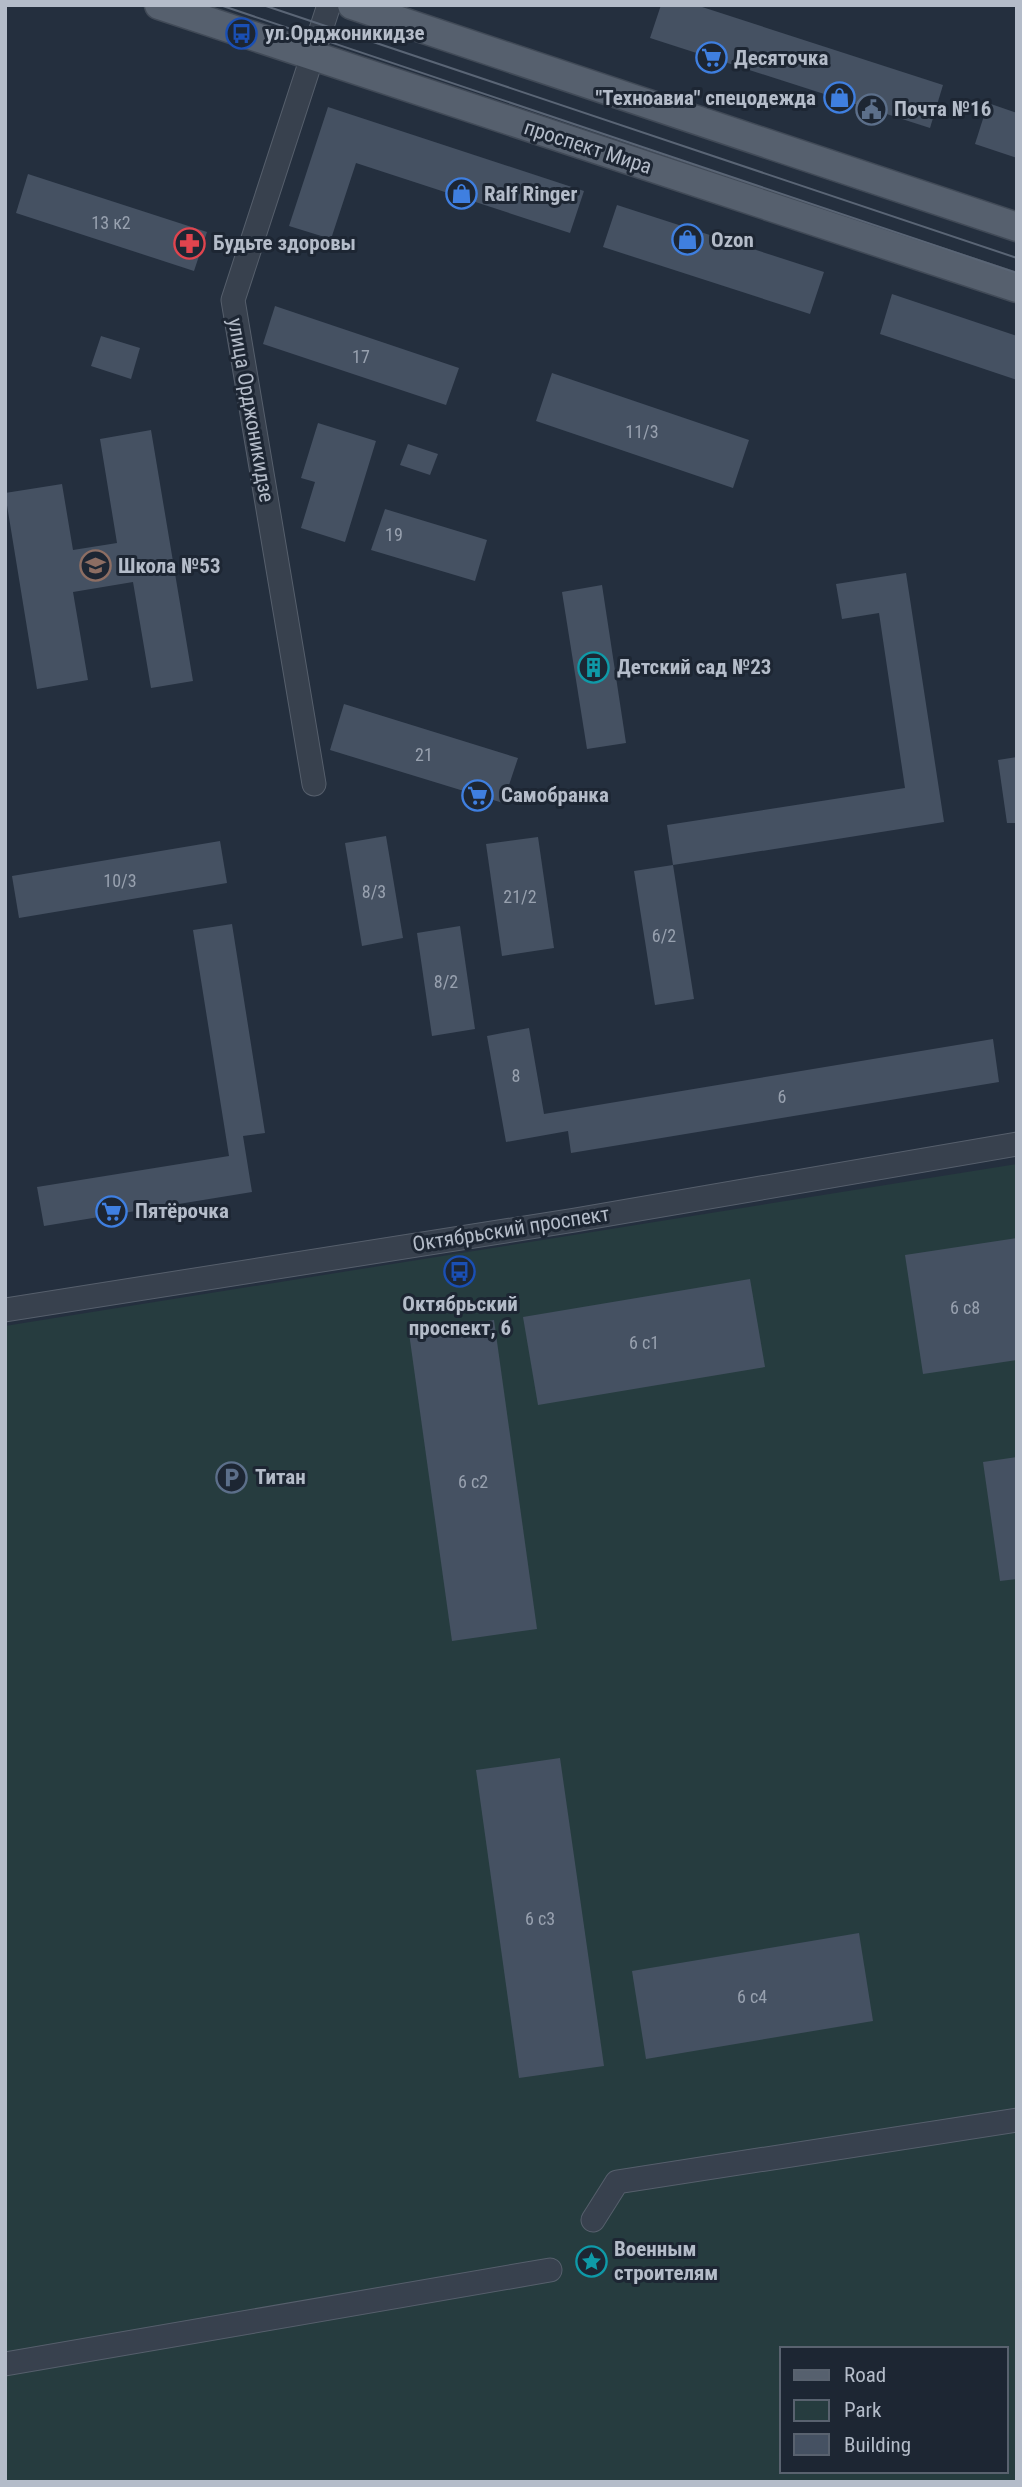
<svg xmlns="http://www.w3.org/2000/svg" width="1022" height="2487" viewBox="0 0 1022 2487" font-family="'Roboto Condensed',sans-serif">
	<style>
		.green { fill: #263c3f; fill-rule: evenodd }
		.building { fill: #455162 }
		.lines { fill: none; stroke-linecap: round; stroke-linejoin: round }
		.minor-casing { stroke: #565f6c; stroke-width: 25 }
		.major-casing { stroke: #414a57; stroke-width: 31 }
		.minor { stroke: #38414e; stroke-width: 23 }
		.major { stroke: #56606e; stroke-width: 28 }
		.tram { stroke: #5a6575; stroke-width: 2 }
		.labels { text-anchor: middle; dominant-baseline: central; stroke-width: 6; stroke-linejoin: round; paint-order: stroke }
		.number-label { font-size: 18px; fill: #98a1af }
		.poi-label { font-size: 21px; font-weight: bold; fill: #b4bcc9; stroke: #1d2633; text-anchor: start }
		.street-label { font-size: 21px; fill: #b4bcc9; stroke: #1d2633 }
	</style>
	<rect width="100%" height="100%" fill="#242f3e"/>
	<!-- green -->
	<path class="green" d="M1017 1164V2482H5V1326ZM782 2349H1006V2471H782Z"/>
	<!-- building -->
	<g class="building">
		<polygon points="661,5 696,5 943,85 930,128 650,38"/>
		<polygon points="988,103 1017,113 1017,158 975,144"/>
		<polygon points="328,107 584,191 570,233 356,163 331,239 289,226"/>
		<polygon points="28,174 207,232 194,271 16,213"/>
		<polygon points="617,205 824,272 810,314 603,247"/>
		<polygon points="892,294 1017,336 1017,380 880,334"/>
		<polygon points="275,306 459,368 446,405 263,344"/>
		<polygon points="101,336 140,348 131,379 91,366"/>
		<polygon points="552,373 749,440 733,488 536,421"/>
		<polygon points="318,423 376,441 345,542 301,528 315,482 301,478"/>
		<polygon points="151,430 193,681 151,688 133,582 73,592 88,680 37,689 5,493 62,484 73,550 117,543 100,439"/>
		<polygon points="408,444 438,454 430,475 400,465"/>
		<polygon points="385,509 487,540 475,581 371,550"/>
		<polygon points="906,573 944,822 673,865 667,825 905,788 879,613 842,619 836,584"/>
		<polygon points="602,585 626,743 587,749 562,592"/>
		<polygon points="344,704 518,758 503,803 330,750"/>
		<polygon points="1017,757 1017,823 1007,823 998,760"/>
		<polygon points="386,836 403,938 362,946 345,843"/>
		<polygon points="538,837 554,948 502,956 486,844"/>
		<polygon points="220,841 227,883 19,918 12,876"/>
		<polygon points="673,865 694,999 655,1005 634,871"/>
		<polygon points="232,924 265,1133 243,1136 252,1192 44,1226 37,1187 229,1156 193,930"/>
		<polygon points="460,926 475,1029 432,1036 417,933"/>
		<polygon points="529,1028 544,1114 993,1039 999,1082 571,1153 568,1131 506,1142 487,1036"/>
		<polygon points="1017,1238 1017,1360 923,1374 905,1255"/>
		<polygon points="750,1279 765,1367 538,1405 523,1317"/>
		<polygon points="494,1320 537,1629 452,1641 409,1333"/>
		<polygon points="1017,1457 1017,1579 1000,1581 983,1462"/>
		<polygon points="560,1758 604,2066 519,2078 476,1770"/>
		<polygon points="859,1933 873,2021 646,2059 632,1971"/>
	</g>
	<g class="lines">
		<defs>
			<g id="minor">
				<polyline points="314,784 233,300 329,5"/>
				<polyline points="5,1310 575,1220 1017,1144"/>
				<polyline points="593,2220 617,2182 1017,2120"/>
				<polyline points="5,2364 550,2270"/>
			</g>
			<g id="major">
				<polyline points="159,5 1017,288"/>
				<polyline points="352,5 1017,227"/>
			</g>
		</defs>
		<!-- minor casing -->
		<use href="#minor" class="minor-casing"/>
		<!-- major casing -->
		<use href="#major" class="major-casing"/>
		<!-- minor -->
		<use href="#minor" class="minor"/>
		<!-- major -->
		<use href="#major" class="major"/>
		<!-- tram -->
		<g class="tram">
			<polyline points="220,5 1017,273"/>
			<polyline points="263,5 1017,258"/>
		</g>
	</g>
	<!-- icons -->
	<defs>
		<symbol id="bus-ring" viewBox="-11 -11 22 22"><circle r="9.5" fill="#1d2633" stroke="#1a4fb4" stroke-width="1.5"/><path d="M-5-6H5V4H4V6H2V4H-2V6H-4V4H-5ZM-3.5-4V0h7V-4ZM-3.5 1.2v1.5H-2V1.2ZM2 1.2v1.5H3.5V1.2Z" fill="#1a4fb4"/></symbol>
		<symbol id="supermarket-ring" viewBox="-11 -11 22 22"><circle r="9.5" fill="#1d2633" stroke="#3f7fe0" stroke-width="1.5"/><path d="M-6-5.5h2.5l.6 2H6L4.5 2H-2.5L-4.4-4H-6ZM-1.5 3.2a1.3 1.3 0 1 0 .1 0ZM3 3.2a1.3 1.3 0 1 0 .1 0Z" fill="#3f7fe0"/></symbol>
		<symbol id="shop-ring" viewBox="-11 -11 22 22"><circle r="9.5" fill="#1d2633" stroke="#3f7fe0" stroke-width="1.5"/><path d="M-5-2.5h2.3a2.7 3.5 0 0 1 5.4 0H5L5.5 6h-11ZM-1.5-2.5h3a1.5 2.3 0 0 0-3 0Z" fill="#3f7fe0"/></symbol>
		<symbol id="civic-ring" viewBox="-11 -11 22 22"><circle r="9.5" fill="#1d2633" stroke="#5c6f8a" stroke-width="1.5"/><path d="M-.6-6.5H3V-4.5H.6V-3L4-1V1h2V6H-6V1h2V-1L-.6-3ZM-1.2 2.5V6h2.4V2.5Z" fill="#5c6f8a"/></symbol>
		<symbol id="pharmacy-ring" viewBox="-11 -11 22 22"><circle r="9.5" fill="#1d2633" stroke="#e0444e" stroke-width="1.5"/><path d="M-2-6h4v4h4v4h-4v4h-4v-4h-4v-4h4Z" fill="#e0444e"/></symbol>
		<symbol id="school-ring" viewBox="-11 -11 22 22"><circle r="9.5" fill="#1d2633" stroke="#8d6e63" stroke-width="1.5"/><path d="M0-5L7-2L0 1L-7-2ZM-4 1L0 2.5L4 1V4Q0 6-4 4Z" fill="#8d6e63"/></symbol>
		<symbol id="building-ring" viewBox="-11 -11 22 22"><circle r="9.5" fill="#1d2633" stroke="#0f9aa8" stroke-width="1.5"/><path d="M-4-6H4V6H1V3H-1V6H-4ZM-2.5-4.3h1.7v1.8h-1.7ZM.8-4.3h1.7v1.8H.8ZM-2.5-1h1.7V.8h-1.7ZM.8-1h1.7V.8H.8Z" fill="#0f9aa8"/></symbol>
		<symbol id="parking-ring" viewBox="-11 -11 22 22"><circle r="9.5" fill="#1d2633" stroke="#5c6f8a" stroke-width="1.5"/><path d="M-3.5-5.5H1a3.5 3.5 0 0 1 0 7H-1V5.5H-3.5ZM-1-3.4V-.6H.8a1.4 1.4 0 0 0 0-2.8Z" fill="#5c6f8a"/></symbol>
		<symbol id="sight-ring" viewBox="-11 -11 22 22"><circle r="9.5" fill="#1d2633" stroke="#0f9aa8" stroke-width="1.5"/><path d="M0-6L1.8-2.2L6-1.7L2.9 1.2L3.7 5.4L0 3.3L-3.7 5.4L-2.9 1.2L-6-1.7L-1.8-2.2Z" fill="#0f9aa8"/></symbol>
	</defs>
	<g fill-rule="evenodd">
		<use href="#bus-ring" x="224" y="16" width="35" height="35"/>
		<use href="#supermarket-ring" x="694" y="40" width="35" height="35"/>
		<use href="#shop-ring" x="822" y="80" width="35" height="35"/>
		<use href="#civic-ring" x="854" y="92" width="35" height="35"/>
		<use href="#shop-ring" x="444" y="176" width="35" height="35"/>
		<use href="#shop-ring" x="670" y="222" width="35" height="35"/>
		<use href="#pharmacy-ring" x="172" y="226" width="35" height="35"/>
		<use href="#school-ring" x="78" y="548" width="35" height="35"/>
		<use href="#building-ring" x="576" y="650" width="35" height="35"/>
		<use href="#supermarket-ring" x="460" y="778" width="35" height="35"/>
		<use href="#supermarket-ring" x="94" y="1194" width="35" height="35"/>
		<use href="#bus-ring" x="442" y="1254" width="35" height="35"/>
		<use href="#parking-ring" x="214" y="1460" width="35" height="35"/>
		<use href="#sight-ring" x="574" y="2244" width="35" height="35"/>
	</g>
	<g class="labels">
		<!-- number labels -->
		<g class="number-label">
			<text x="111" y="222">13 к2</text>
			<text x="361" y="356">17</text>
			<text x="642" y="431">11/3</text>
			<text x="394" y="534">19</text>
			<text x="424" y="754">21</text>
			<text x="120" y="880">10/3</text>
			<text x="374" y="891">8/3</text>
			<text x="520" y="896">21/2</text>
			<text x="664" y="935">6/2</text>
			<text x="446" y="981">8/2</text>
			<text x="516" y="1075">8</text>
			<text x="782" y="1096">6</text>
			<text x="965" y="1307">6 с8</text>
			<text x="644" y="1342">6 с1</text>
			<text x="473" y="1481">6 с2</text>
			<text x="540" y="1918">6 с3</text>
			<text x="752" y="1996">6 с4</text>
		</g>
		<!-- poi labels -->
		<g class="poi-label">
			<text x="265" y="33">ул.Орджоникидзе</text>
			<text x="734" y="58">Десяточка</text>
			<text x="816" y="98" text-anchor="end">"Техноавиа" спецодежда</text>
			<text x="894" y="109">Почта №16</text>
			<text x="484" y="194">Ralf Ringer</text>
			<text x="711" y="240">Ozon</text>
			<text x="213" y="243">Будьте здоровы</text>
			<text x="118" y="566">Школа №53</text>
			<text x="617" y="667">Детский сад №23</text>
			<text x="501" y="795">Самобранка</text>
			<text x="135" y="1211">Пятёрочка</text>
			<text x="460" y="1304" text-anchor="middle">Октябрьский<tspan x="460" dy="24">проспект, 6</tspan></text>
			<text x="255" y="1477">Титан</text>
			<text x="614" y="2249">Военным<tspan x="614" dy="24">строителям</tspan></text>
		</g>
		<!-- street labels -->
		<g class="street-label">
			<text transform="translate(588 147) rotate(18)">проспект Мира</text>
			<text transform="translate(251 410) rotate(80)">улица Орджоникидзе</text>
			<text transform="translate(511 1229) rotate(-9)">Октябрьский проспект</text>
		</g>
	</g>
	<!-- border -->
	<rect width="1022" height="2487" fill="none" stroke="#b4bcc9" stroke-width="14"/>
	<!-- legend -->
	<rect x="780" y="2347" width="228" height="126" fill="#1d2633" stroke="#59626f" stroke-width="2"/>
	<rect x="794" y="2370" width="35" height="10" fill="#56606e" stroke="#59626f" stroke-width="2"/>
	<text x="844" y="2382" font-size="21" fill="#b4bcc9">Road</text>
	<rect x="794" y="2400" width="35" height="21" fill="#263c3f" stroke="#59626f" stroke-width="2"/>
	<text x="844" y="2417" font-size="21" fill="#b4bcc9">Park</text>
	<rect x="794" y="2434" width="35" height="21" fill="#455162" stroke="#59626f" stroke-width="2"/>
	<text x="844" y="2452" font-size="21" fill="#b4bcc9">Building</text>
</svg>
